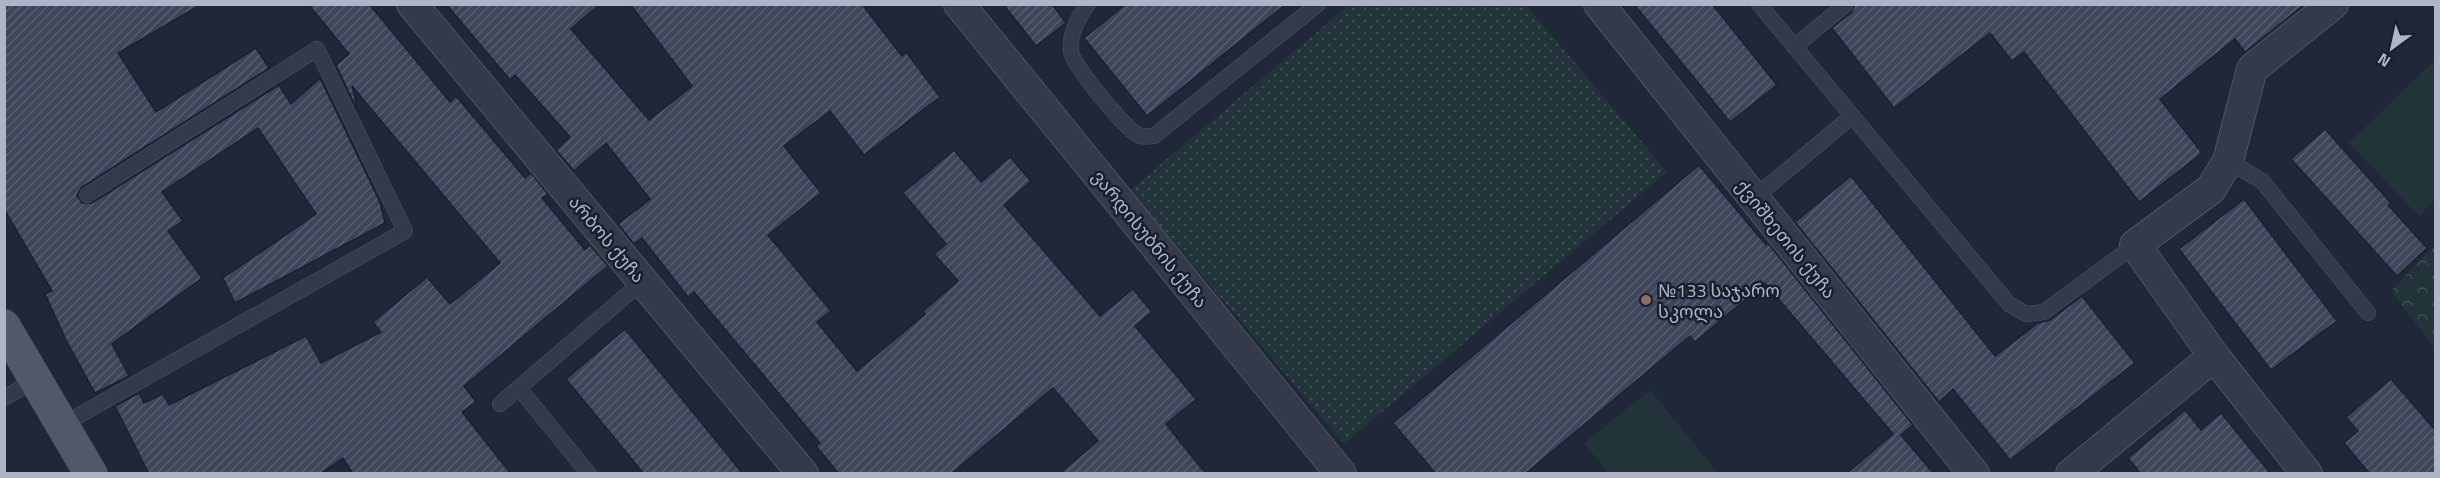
<svg xmlns="http://www.w3.org/2000/svg" width="2440" height="478" viewBox="0 0 2440 478" font-family="'Titillium Web','Noto Sans Georgian',sans-serif">
	<style>
		.grass { fill: #22343a }
		.forest { fill: url(#forest-crowns) }
		.park { fill: url(#park-dots) }
		.building { fill: url(#building-hatch); stroke: #1c2130; stroke-width: 1.5 }
		.lines { fill: none; stroke-linecap: round; stroke-linejoin: round }
		.lane-casing { stroke: #4f5464; stroke-width: 16 }
		.street-casing { stroke: #4f5464; stroke-width: 32 }
		.primary-casing { stroke: #3d4353; stroke-width: 34 }
		.lane { stroke: #343a4a; stroke-width: 15 }
		.street { stroke: #343a4a; stroke-width: 30 }
		.primary { stroke: #52586a; stroke-width: 33 }
		.education-dot { fill: #8d6e63; stroke: #1a1f2e; stroke-width: 2 }
		.labels { text-anchor: middle; dominant-baseline: central; stroke-width: 5; stroke-linejoin: round; paint-order: stroke }
		.street-label { font-size: 18px; fill: #afb4c6; stroke: #1a1f2e }
		.poi-label { font-size: 18px; fill: #afb4c6; stroke: #1a1f2e; text-anchor: start }
	</style>
	<defs>
		<pattern id="forest-crowns" width="20" height="18" patternUnits="userSpaceOnUse" patternTransform="scale(1.5)"><rect width="20" height="18" fill="#22343a"/><path d="M2 6a3 3 0 1 1 6 0M12 15a3 3 0 1 1 6 0" fill="none" stroke="#404f55"/></pattern>
		<pattern id="park-dots" width="8" height="8" patternUnits="userSpaceOnUse" patternTransform="scale(1.5)"><rect width="8" height="8" fill="#22343a"/><path d="M2 2h.1M6 6h.1" fill="none" stroke="#404f55" stroke-width="1.8" stroke-linecap="round"/></pattern>
		<pattern id="building-hatch" width="6" height="6" patternUnits="userSpaceOnUse" patternTransform="scale(1.5)"><rect width="6" height="6" fill="#3c4559"/><path d="M-1 1l2-2M0 6l6-6M5 7l2-2" fill="none" stroke="#565d6f"/></pattern>
	</defs>
	<rect width="100%" height="100%" fill="#202739"/>
	<!-- grass -->
	<g class="grass">
		<polygon points="2435,60 2435,200 2419,216 2349,143"/>
		<polygon points="1650,390 1718,473 1609,473 1584,443"/>
	</g>
	<!-- forest -->
	<polygon class="forest" points="2435,245 2435,349 2391,291"/>
	<!-- park -->
	<polygon class="park" points="1350,4 1526,5 1667,172 1344,444 1130,190"/>
	<!-- building -->
	<g class="building">
		<polygon points="4,4 202,4 118,53 156,112 256,48 269,68 82,187 77,195 82,203 92,203 279,85 291,104 320,78 380,202 385,223 235,303 223,278 316,214 258,128 162,192 183,221 168,231 202,278 112,344 129,376 95,393 66,340 45,294 52,291 4,209"/>
		<polygon points="308,4 369,4 450,102 456,96 525,178 531,173 548,194 542,198 585,250 590,245 608,266 464,386 476,402 462,412 511,474 353,474 343,458 320,474 149,474 115,406 139,393 144,403 163,394 169,405 306,336 321,363 381,332 373,322 427,277 450,304 500,263 352,86 358,112 336,65 349,54"/>
		<polygon points="446,4 600,4 571,29 649,120 692,86 630,4 862,4 902,56 906,52 940,97 864,155 830,111 784,146 821,193 768,235 831,311 817,322 857,371 925,314 923,311 958,281 934,254 946,244 903,193 954,150 981,182 1010,157 1031,181 1004,205 1100,316 1133,289 1152,312 1135,326 1196,399 1166,424 1206,474 1059,474 1098,441 1053,388 951,474 839,474 816,446 820,443 694,292 688,297 642,238 634,244 618,224 650,199 606,143 574,171 556,150 570,137 515,75 510,80"/>
		<polygon points="1003,4 1052,4 1066,23 1036,46"/>
		<polygon points="1126,4 1286,4 1147,116 1084,38"/>
		<polygon points="1634,4 1712,4 1777,85 1730,122"/>
		<polygon points="1855,4 2305,4 2245,52 2235,39 2160,99 2202,153 2139,202 2024,52 2012,61 1990,33 1894,108 1832,28 1852,12"/>
		<polygon points="2325,129 2391,203 2388,205 2427,248 2397,276 2291,159"/>
		<polygon points="1699,165 1766,245 1768,243 1913,425 1901,435 1934,474 1846,474 1893,434 1765,283 1695,342 1690,336 1525,474 1436,474 1393,423"/>
		<polygon points="1851,176 1995,356 2038,323 2050,320 2082,296 2135,363 2010,460 1953,389 1939,402 1795,222"/>
		<polygon points="2244,199 2337,321 2271,370 2179,249"/>
		<polygon points="625,329 743,474 644,474 566,379"/>
		<polygon points="2391,379 2436,431 2436,474 2370,474 2344,443 2358,431 2346,417"/>
		<polygon points="2185,410 2201,430 2221,413 2271,474 2141,474 2128,458"/>
	</g>
	<g class="lines">
		<defs>
			<g id="lane">
				<path d="M1088 4C1078 17 1069 35 1071 51 1072 65 1127 131 1140 136 1144 137 1150 136 1154 136L1318 4"/>
				<polyline points="1759,4 2009,304 2026,314 2044,312 2135,245"/>
				<polyline points="1794,47 1846,4"/>
				<polyline points="2228,161 2262,181 2368,313"/>
				<polyline points="1754,198 1851,117"/>
				<polyline points="519,388 589,474"/>
				<polyline points="4,398 35,380"/>
				<polyline points="500,404 643,281"/>
				<polyline points="62,425 405,231 317,49 87,195"/>
			</g>
			<g id="street">
				<polyline points="412,4 803,474"/>
				<polyline points="959,4 1341,474"/>
				<polyline points="1599,4 1974,474"/>
				<polyline points="2071,474 2214,356"/>
				<polyline points="2307,474 2214,356 2135,245 2211,189 2228,161 2252,69 2333,4"/>
			</g>
			<polyline id="primary" points="4,326 91,474"/>
		</defs>
		<!-- lane casing -->
		<use href="#lane" class="lane-casing"/>
		<!-- street casing -->
		<use href="#street" class="street-casing"/>
		<!-- primary casing -->
		<use href="#primary" class="primary-casing"/>
		<!-- lane -->
		<use href="#lane" class="lane"/>
		<!-- street -->
		<use href="#street" class="street"/>
		<!-- primary -->
		<use href="#primary" class="primary"/>
	</g>
	<!-- markers -->
	<circle class="education-dot" cx="1646" cy="300" r="6"/>
	<g class="labels">
		<!-- street labels -->
		<g class="street-label">
			<text transform="translate(607 239) rotate(50)">არბოს ქუჩა</text>
			<text transform="translate(1150 239) rotate(51)">ვარდისუბნის ქუჩა</text>
			<text transform="translate(1786 239) rotate(51)">ქვიშხეთის ქუჩა</text>
		</g>
		<!-- poi labels -->
		<g class="poi-label">
			<text x="1658" y="290">№133 საჯარო<tspan x="1658" dy="21">სკოლა</tspan></text>
		</g>
	</g>
	<!-- border -->
	<rect width="2440" height="478" fill="none" stroke="#afb4c6" stroke-width="12"/>
	<!-- north arrow -->
	<g transform="translate(2392 48) rotate(213)" stroke="#1a1f2e" stroke-width="4.5" paint-order="stroke">
	<path d="M0-4.5L10 22L0 15L-10 22Z" fill="#afb4c6"/>
	<text y="-9" font-size="16" font-weight="bold" text-anchor="middle" fill="#afb4c6">N</text>
	</g>
</svg>
